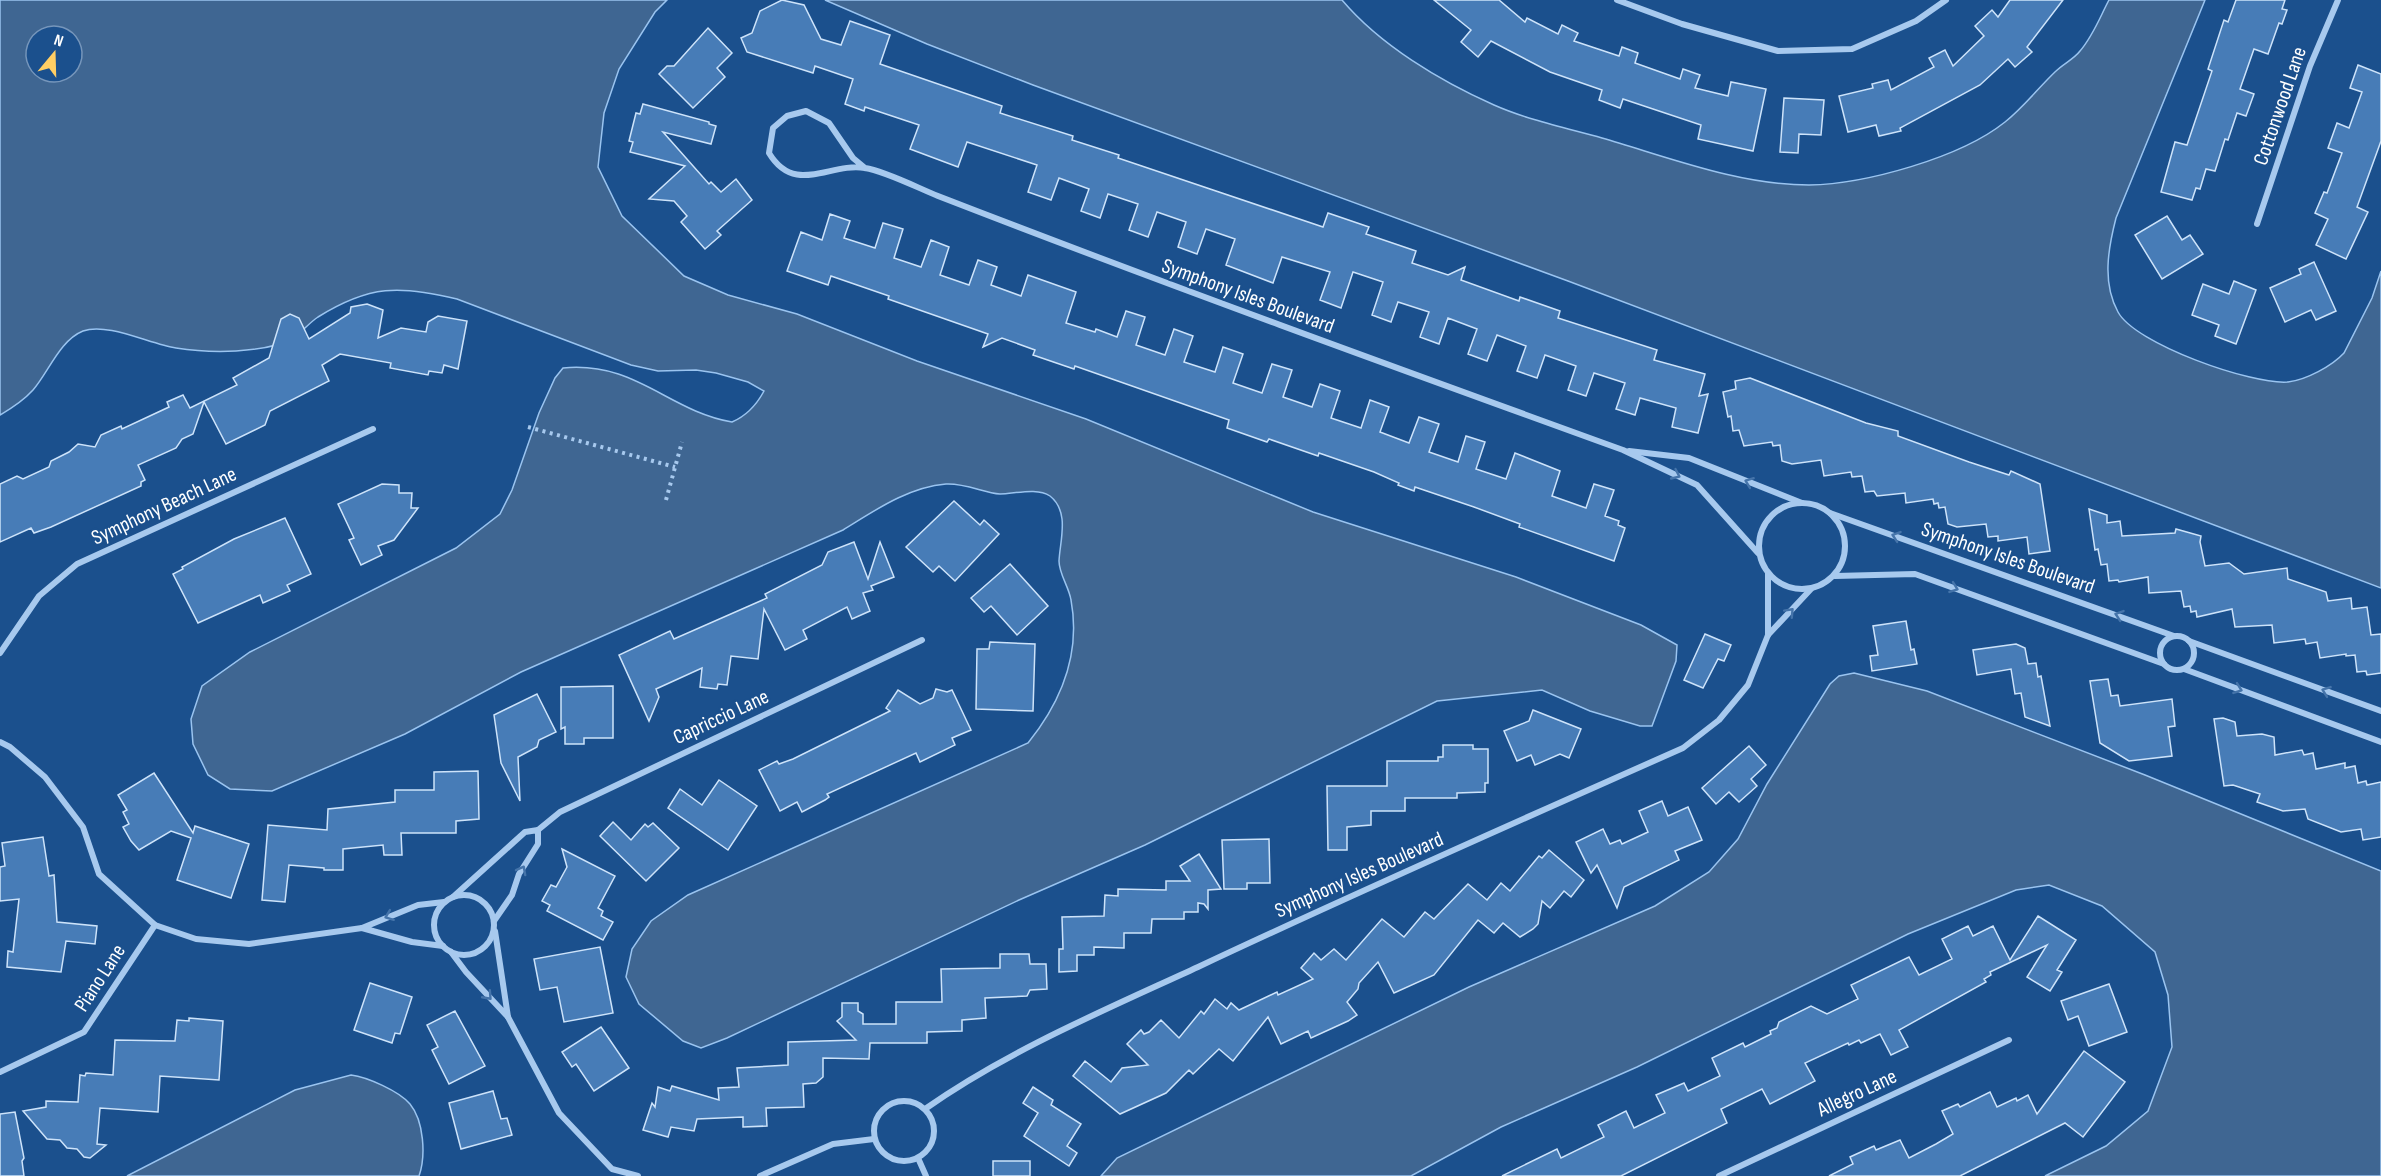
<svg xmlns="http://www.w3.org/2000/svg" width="2381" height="1176" viewBox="0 0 2381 1176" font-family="'Sofia Sans Condensed',sans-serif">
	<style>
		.water { fill: #3f6692; stroke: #9ac4f0; stroke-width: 1.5; fill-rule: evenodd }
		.building { fill: #477cb7; stroke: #cde3fa; stroke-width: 1.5 }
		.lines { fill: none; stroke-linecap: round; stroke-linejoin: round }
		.path { stroke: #a7c9ee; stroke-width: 4; stroke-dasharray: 3 4.5; stroke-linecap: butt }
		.street { stroke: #a7c9ee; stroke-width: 6 }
		.oneway { stroke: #4574aa }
		.labels { text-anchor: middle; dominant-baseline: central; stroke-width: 4.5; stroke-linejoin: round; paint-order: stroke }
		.street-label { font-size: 21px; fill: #fff; stroke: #1b508d }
	</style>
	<rect width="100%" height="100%" fill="#1b508d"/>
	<!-- water -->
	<g class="water">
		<path d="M0 0H667L655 12 619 69 604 113 598 167 622 216 684 276 728 295 797 314 917 361 1086 419 1313 512 1516 577 1641 625 1677 645 1676 661 1652 726H1640L1590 711 1542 690 1437 701 1145 845 1019 900 727 1038 701 1048 683 1041 639 1004 626 977 632 949 651 921 688 895 1028 743C1061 702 1081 654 1071 600 1069 587 1059 574 1059 561 1060 540 1070 512 1050 496 1037 487 1014 494 1000 494 984 493 966 483 946 484 908 487 874 511 843 530L521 672 405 734 272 791 230 789 208 775 193 744 191 719 202 686 250 652 456 548 500 514 512 490 539 413 555 378 563 368C636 361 668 411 732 422 746 416 757 404 764 391L748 382 716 373 696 370 658 371 631 365 457 299C400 285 369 285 318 317 309 323 302 332 293 338 278 347 253 350 236 351 217 352 195 351 176 348 150 344 107 322 83 331 60 340 48 373 33 390 24 400 12 408 0 415ZM36 36H72V72H36Z"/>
		<path d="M825 0H1342C1380 45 1440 81 1494 105 1528 120 1566 128 1602 138 1668 157 1739 185 1809 185 1865 184 1960 158 2005 122 2024 107 2038 88 2056 71 2063 64 2074 59 2080 51 2093 36 2100 17 2109 0H2205L2116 218C2108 249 2102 283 2118 312 2135 344 2252 385 2288 382 2306 380 2332 366 2344 353L2372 298 2381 271V588L1568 281 1033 85 927 44Z"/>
		<polygon points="1854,673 1927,691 2145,775 2381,871 2381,1176 2045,1176 2106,1146 2148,1111 2172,1047 2168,995 2155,952 2102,906 2049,885 2016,890 1908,934 1637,1067 1501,1127 1411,1176 1101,1176 1117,1158 1469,987 1655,906 1709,872 1738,839 1767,784 1830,684 1839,676"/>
		<path d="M351 1075C367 1077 399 1091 410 1104 424 1121 426 1156 419 1176H127L295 1090Z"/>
	</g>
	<!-- building -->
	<g class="building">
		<polygon points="782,0 804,5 821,39 841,45 850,21 890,35 880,64 1002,106 1000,113 1073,136 1072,140 1119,155 1118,158 1323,227 1328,213 1369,227 1366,234 1416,251 1412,263 1448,275 1465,267 1461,280 1519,301 1520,297 1560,311 1558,318 1657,350 1654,360 1705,374 1699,396 1708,394 1698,433 1672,427 1676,408 1640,398 1635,415 1616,409 1625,383 1594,373 1586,396 1568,390 1576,366 1545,355 1537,378 1517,371 1526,346 1497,335 1487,361 1468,354 1477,329 1448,318 1439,344 1420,337 1429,312 1398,302 1391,322 1372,315 1383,282 1353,272 1341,308 1320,300 1330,272 1282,257 1273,283 1226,265 1235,239 1206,229 1197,254 1178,247 1186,222 1157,212 1148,237 1129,230 1138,204 1108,194 1100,218 1081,211 1089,189 1059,178 1051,200 1028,192 1037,165 967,142 958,167 910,149 919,125 865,107 864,111 845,104 853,79 815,66 813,73 747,52 741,38 752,33 760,11"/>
		<polygon points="1434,0 1499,0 1525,22 1527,18 1558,34 1562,25 1578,33 1574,41 1619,56 1622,47 1638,53 1635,63 1680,79 1683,69 1700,75 1695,88 1728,96 1731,82 1766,89 1753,151 1698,139 1701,125 1623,99 1620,108 1599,100 1602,90 1550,72 1491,41 1478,57 1461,42 1471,30"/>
		<polygon points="2010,0 2063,0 2027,47 2032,52 2015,67 2008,59 1980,85 1900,128 1901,131 1879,136 1876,125 1848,132 1839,96 1873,88 1872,84 1888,80 1891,90 1934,67 1929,58 1945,50 1953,66 1984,36 1975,26 1992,10 1998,17"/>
		<polygon points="2236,0 2285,0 2282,9 2287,10 2282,24 2279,23 2268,54 2254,49 2240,89 2254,94 2246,116 2237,113 2228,140 2225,139 2215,171 2206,169 2200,189 2196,188 2192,200 2161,192 2175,142 2187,145 2212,71 2208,69 2224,20 2228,22"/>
		<polygon points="708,28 732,53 717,68 725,77 693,108 659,74 667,66 674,66"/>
		<polygon points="2358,65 2381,74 2381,141 2357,207 2368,212 2346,259 2316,245 2328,219 2315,213 2324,192 2327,193 2342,153 2328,148 2337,123 2349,128 2362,92 2350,88"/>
		<polygon points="1784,98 1824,100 1821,135 1799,134 1798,153 1780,152"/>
		<polygon points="643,104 709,122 709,124 716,126 711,144 663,132 709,184 711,182 721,192 736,179 752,200 717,231 721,235 705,249 681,222 687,216 674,201 649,199 685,166 630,152 633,142 629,141 636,113 640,114"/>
		<polygon points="830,214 850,221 844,238 875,248 883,223 903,229 894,258 921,267 931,240 949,247 940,275 969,285 978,260 997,267 991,285 1021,296 1028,275 1076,292 1066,323 1095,332 1096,329 1117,337 1126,311 1145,317 1136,345 1165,355 1174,329 1193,336 1184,362 1215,372 1223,347 1243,354 1233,383 1262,393 1272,364 1292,370 1283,397 1312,407 1320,384 1340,391 1331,418 1361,428 1370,400 1389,407 1380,432 1409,443 1419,417 1439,424 1429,452 1458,462 1466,436 1485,442 1476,469 1506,479 1515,453 1560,471 1552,496 1586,508 1594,484 1614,490 1605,516 1619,521 1618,525 1625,528 1614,561 1519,527 1520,524 1474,507 1415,487 1414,491 1398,485 1399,483 1374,472 1319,453 1318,456 1269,439 1267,442 1227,428 1229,420 1075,366 1074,369 1033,355 1035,350 1002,338 983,347 988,334 888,299 889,296 831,276 828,285 787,271 801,232 822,240"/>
		<polygon points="2167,216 2182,240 2190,235 2203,254 2162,279 2135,235"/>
		<polygon points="2314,262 2336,311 2316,320 2311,310 2285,322 2270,288 2301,274 2299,269"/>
		<polygon points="2234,281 2256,290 2236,344 2215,336 2219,325 2192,315 2203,284 2229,294"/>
		<polygon points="367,304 383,310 378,338 401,328 426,332 428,322 438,316 467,321 458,369 444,365 442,373 429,371 428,375 390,368 391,363 340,354 322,365 329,381 270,411 265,425 226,444 204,402 193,434 182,439 176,448 138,465 145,480 141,482 141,486 51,527 34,533 31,528 0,542 0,484 17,476 23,479 49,467 51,461 69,452 78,444 95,447 101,435 121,426 122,429 169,407 167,402 183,395 190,408 237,385 233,378 269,358 281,319 290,314 299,318 309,339 350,313 351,307"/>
		<polygon points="1750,378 1866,423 1898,431 1898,436 1969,462 2009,475 2011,471 2040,484 2050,551 2029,554 2027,537 1998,541 1998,536 1988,537 1986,524 1957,527 1948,524 1945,507 1939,508 1938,503 1934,504 1933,499 1906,503 1905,493 1877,496 1874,491 1865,492 1862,476 1852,477 1851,472 1824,476 1821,460 1792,464 1782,461 1780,445 1773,446 1772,442 1744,446 1739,430 1733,431 1731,416 1728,417 1723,392 1736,389 1735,381"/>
		<polygon points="382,484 399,485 399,493 412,493 411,508 418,508 394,540 378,546 382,555 361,565 349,540 354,538 338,504"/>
		<polygon points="954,501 980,525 984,520 999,534 955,581 939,566 933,572 906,547"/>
		<polygon points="2089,509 2107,515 2107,523 2120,521 2122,536 2175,533 2176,529 2201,536 2200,542 2205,566 2229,563 2244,574 2287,568 2288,579 2326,592 2328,601 2351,598 2352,609 2367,607 2371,635 2381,634 2381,673 2367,675 2366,671 2357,672 2355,655 2346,656 2346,654 2320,658 2317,642 2306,644 2305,639 2274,643 2272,625 2235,627 2232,609 2197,617 2196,611 2191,612 2190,606 2184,607 2181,591 2149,593 2148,577 2119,582 2118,580 2109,581 2107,564 2101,565 2098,549 2095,550"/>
		<polygon points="285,518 311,574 287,585 290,591 263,603 260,595 198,623 173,574 183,569 182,567 234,539"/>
		<polygon points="854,542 868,579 880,542 894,577 871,586 873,590 863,593 870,611 852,619 847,607 803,630 807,639 785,650 764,609 758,659 731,656 727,685 718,684 717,689 700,687 702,668 656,689 659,697 649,721 619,655 670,631 674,639 767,598 765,594 822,565 828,552"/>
		<polygon points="1010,564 1048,606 1017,635 991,606 984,612 971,598"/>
		<polygon points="1906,621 1911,650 1914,649 1917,664 1872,671 1870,656 1878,655 1873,626"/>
		<polygon points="1705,634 1731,645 1724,661 1718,659 1703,688 1684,680"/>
		<polygon points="990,642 1035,644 1033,711 976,709 977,649 989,649"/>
		<polygon points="2016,644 2025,648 2028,664 2036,663 2038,677 2041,676 2050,726 2025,717 2021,693 2015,694 2011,669 1977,675 1973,650"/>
		<polygon points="2108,679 2111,696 2118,695 2120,706 2172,699 2175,726 2168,727 2172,756 2129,761 2100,743 2090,681"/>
		<polygon points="613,686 613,738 584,738 584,744 565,744 565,727 561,729 561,687"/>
		<polygon points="936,689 947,692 952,690 971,730 952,738 955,745 920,762 916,753 827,794 829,797 825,800 802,812 797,802 780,811 759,770 777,761 779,764 793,759 890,711 886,708 898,690 920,704 933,698"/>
		<polygon points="537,694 556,732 539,740 537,747 518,757 520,801 501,763 494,715"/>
		<polygon points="1533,710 1581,729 1569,758 1560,754 1535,765 1531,755 1517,761 1504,731 1529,721"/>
		<polygon points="2223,718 2235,722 2237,736 2262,734 2274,737 2275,755 2302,750 2304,755 2313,753 2316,769 2345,763 2345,768 2355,766 2358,783 2366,781 2367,785 2381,782 2381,837 2363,840 2361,829 2341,832 2308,819 2305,809 2283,811 2257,802 2260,794 2233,785 2224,786 2214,719"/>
		<polygon points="1443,745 1473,745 1473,749 1488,749 1488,783 1485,783 1485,792 1457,793 1457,798 1405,798 1405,811 1371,811 1371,825 1347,827 1347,850 1328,850 1327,786 1387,786 1387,761 1438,761 1438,757 1443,757"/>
		<polygon points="1749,746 1766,765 1751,779 1757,786 1739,802 1729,792 1716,804 1702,788"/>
		<polygon points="478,771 479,819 456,821 456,833 401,833 402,855 384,855 383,845 343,849 343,870 324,870 324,868 289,865 285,902 262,900 268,825 327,830 328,809 395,802 395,790 434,790 434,772"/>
		<polygon points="154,773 193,833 195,826 249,844 231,898 177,880 191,838 171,831 139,850 131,841 123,827 129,824 123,812 127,810 118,795"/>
		<polygon points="719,780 757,806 728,850 668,808 680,789 702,805"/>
		<polygon points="1662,801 1668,816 1688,807 1702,840 1675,851 1679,860 1624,887 1617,908 1597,865 1591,873 1576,842 1603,829 1610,844 1620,840 1622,844 1648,832 1639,811"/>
		<polygon points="613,822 631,840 645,824 648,827 653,823 679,848 646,881 600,836"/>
		<polygon points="43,837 49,876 54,875 57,922 97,926 95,944 66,941 61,972 7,967 8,951 13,952 19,899 0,901 0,867 5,866 2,843"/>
		<polygon points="1269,839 1270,883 1247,883 1247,889 1224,889 1222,840"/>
		<polygon points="562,849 615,876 598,908 603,911 601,916 613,922 603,940 547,911 550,905 542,901 551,885 556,887 567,867"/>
		<polygon points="1549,850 1584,880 1571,897 1564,891 1550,908 1542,901 1538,924 1533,929 1520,937 1503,923 1494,933 1478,920 1434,975 1394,993 1378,962 1359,983 1358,989 1347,1002 1357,1015 1348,1021 1311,1038 1308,1031 1281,1044 1268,1017 1233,1061 1219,1049 1193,1074 1189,1070 1166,1093 1120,1114 1073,1076 1085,1061 1111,1082 1122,1068 1148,1065 1127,1044 1141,1030 1144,1034 1149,1032 1161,1020 1179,1038 1201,1011 1204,1014 1215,999 1227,1009 1231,1003 1239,1010 1277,992 1278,995 1313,979 1301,968 1314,953 1321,960 1334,949 1346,960 1382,919 1404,937 1425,912 1434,919 1468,884 1487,900 1501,883 1510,891 1539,856 1542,858"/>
		<polygon points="1199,854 1221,889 1208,890 1208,909 1204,904 1198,903 1198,912 1184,912 1184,919 1152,919 1151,933 1124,933 1124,948 1094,947 1094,955 1077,955 1077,971 1059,972 1059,949 1063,949 1062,917 1104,916 1105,895 1118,896 1118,889 1166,890 1166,881 1190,881 1180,866"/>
		<polygon points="2038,916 2076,940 2057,970 2062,972 2050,991 2027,977 2047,945 1990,972 1991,975 1984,979 1986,982 1899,1030 1908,1047 1891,1055 1880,1034 1861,1043 1859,1040 1849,1045 1848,1043 1805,1063 1815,1081 1770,1104 1762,1089 1721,1109 1727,1123 1621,1176 1502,1176 1557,1149 1561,1158 1604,1137 1598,1125 1626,1111 1634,1128 1665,1113 1656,1095 1684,1083 1688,1091 1720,1076 1712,1058 1743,1043 1745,1047 1771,1034 1770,1031 1777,1028 1779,1022 1811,1006 1827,1014 1858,999 1851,985 1909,957 1919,975 1952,959 1942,939 1968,926 1973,936 1993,926 2010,960"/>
		<polygon points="600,947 613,1013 564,1022 557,987 540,990 534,959"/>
		<polygon points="1000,954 1029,954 1030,964 1046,964 1047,989 1030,990 1027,996 985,998 986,1018 962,1020 962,1031 927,1032 927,1043 870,1043 869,1059 823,1058 823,1077 816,1083 803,1084 804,1107 766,1108 767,1126 743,1127 743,1117 697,1119 694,1131 671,1127 668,1137 643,1130 652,1103 655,1107 658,1087 670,1091 672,1086 719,1100 718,1088 739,1087 737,1068 788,1065 788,1042 856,1040 837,1021 842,1017 842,1003 858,1003 858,1011 863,1014 863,1024 896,1024 896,1002 942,1002 941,969 1000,968"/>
		<polygon points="370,983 412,997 400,1034 395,1033 392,1043 354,1030"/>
		<polygon points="2109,984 2127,1032 2089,1046 2078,1016 2068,1020 2061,1001"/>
		<polygon points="455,1011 485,1066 449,1084 432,1050 438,1047 427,1025"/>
		<polygon points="189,1018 223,1021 219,1080 160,1076 158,1112 100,1108 97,1144 106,1145 90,1158 84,1157 77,1149 67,1148 60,1140 47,1139 23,1111 46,1107 46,1101 78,1102 80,1075 85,1076 86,1073 113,1075 115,1040 175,1041 177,1020 189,1021"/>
		<polygon points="601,1027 629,1068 594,1091 576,1064 572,1067 562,1052"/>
		<polygon points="2084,1051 2125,1082 2083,1137 2065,1123 1960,1176 1829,1176 1853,1164 1850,1157 1874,1146 1876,1150 1900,1140 1909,1158 1936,1144 1953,1134 1942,1111 1958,1104 1960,1107 1990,1092 1997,1107 2016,1098 2017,1101 2028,1095 2037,1114"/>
		<polygon points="1033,1087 1053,1100 1051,1105 1081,1124 1067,1146 1077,1153 1069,1166 1024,1136 1038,1113 1023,1103"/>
		<polygon points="493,1091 501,1119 507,1118 512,1135 461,1149 449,1103"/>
		<polygon points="15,1112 24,1158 22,1161 24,1176 0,1176 0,1114"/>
		<rect x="993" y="1161" width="37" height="15"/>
	</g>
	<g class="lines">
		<!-- path -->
		<g class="path">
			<polyline points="528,427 675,467"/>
			<polyline points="666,500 682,442"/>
		</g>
		<!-- street -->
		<g class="street">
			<polyline points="1617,0 1682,24 1778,51 1852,49 1916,21 1946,0"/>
			<path d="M865 168 853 158 829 123 806 111 787 116 773 128 769 153C795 196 830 162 865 168 885 171 918 188 938 196 1165 284 1394 367 1623 450L1697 485 1758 553"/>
			<polyline points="2257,224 2310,66 2338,0"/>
			<polyline points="1629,451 1689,458 1802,503"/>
			<circle cx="1802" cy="546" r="43"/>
			<polyline points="1830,513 2174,636"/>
			<polyline points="1768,573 1768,635"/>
			<polyline points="1835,576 1915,574 2164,664"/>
			<circle cx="2177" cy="653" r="17"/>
			<polyline points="2189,641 2381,711"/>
			<polyline points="0,653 39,596 77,564 373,429"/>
			<polyline points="2184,669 2381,742"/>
			<polyline points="0,742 10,747 45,777 83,827 99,874 155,925 196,939 249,944 362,928"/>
			<polyline points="538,830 560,812 922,640"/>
			<circle cx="464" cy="925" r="30"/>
			<polyline points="453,897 525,832 538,830 538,844 519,874 512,895 494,921"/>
			<polyline points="443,946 412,942 362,928 418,905 444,902"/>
			<polyline points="451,952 466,972 508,1017 495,931"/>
			<polyline points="508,1017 559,1113 612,1169 638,1176"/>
			<polyline points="0,1072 84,1032 155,925"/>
			<circle cx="904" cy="1131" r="30"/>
			<path d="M925 1109C1007 1051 1107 1009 1198 967 1359 891 1521 820 1683 748L1719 720 1748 685 1768 635 1811 589"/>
			<polyline points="918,1158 926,1176"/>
			<polyline points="760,1176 833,1144 874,1139"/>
			<polyline points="1719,1176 2009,1040"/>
		</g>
	</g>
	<!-- one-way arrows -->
	<defs><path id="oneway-chevron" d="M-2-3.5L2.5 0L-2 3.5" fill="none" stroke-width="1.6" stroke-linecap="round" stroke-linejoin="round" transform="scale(1.5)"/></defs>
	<g class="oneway">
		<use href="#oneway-chevron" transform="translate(1676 475) rotate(25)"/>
		<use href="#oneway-chevron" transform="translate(1749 482) rotate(-159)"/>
		<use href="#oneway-chevron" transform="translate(1896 536) rotate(-161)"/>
		<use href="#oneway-chevron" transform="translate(1954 588) rotate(20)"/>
		<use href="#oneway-chevron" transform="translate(1790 612) rotate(-47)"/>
		<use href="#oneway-chevron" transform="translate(2119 615) rotate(-161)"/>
		<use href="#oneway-chevron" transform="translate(2238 689) rotate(20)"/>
		<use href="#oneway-chevron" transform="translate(2326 691) rotate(-160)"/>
		<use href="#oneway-chevron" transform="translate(522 870) rotate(-62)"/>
		<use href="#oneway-chevron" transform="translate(389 916) rotate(159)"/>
		<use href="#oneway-chevron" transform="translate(488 996) rotate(48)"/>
	</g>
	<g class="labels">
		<!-- street labels -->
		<g class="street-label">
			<text transform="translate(2280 106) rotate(-71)">Cottonwood Lane</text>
			<text transform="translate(1248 296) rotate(20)">Symphony Isles Boulevard</text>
			<text transform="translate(164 506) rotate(-25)">Symphony Beach Lane</text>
			<text transform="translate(2008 558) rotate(19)">Symphony Isles Boulevard</text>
			<text transform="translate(721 717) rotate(-25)">Capriccio Lane</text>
			<text transform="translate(1359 875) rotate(-24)">Symphony Isles Boulevard</text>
			<text transform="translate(100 978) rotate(-57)">Piano Lane</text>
			<text transform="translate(1857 1093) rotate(-25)">Allegro Lane</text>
		</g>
	</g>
	<!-- north arrow -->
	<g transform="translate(54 54) rotate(19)"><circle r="28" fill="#1b508d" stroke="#7696bb" stroke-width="1.5"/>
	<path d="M0-4.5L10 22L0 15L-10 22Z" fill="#ffce64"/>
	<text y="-9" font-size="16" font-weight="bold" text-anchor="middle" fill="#ffffff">N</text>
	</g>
</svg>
